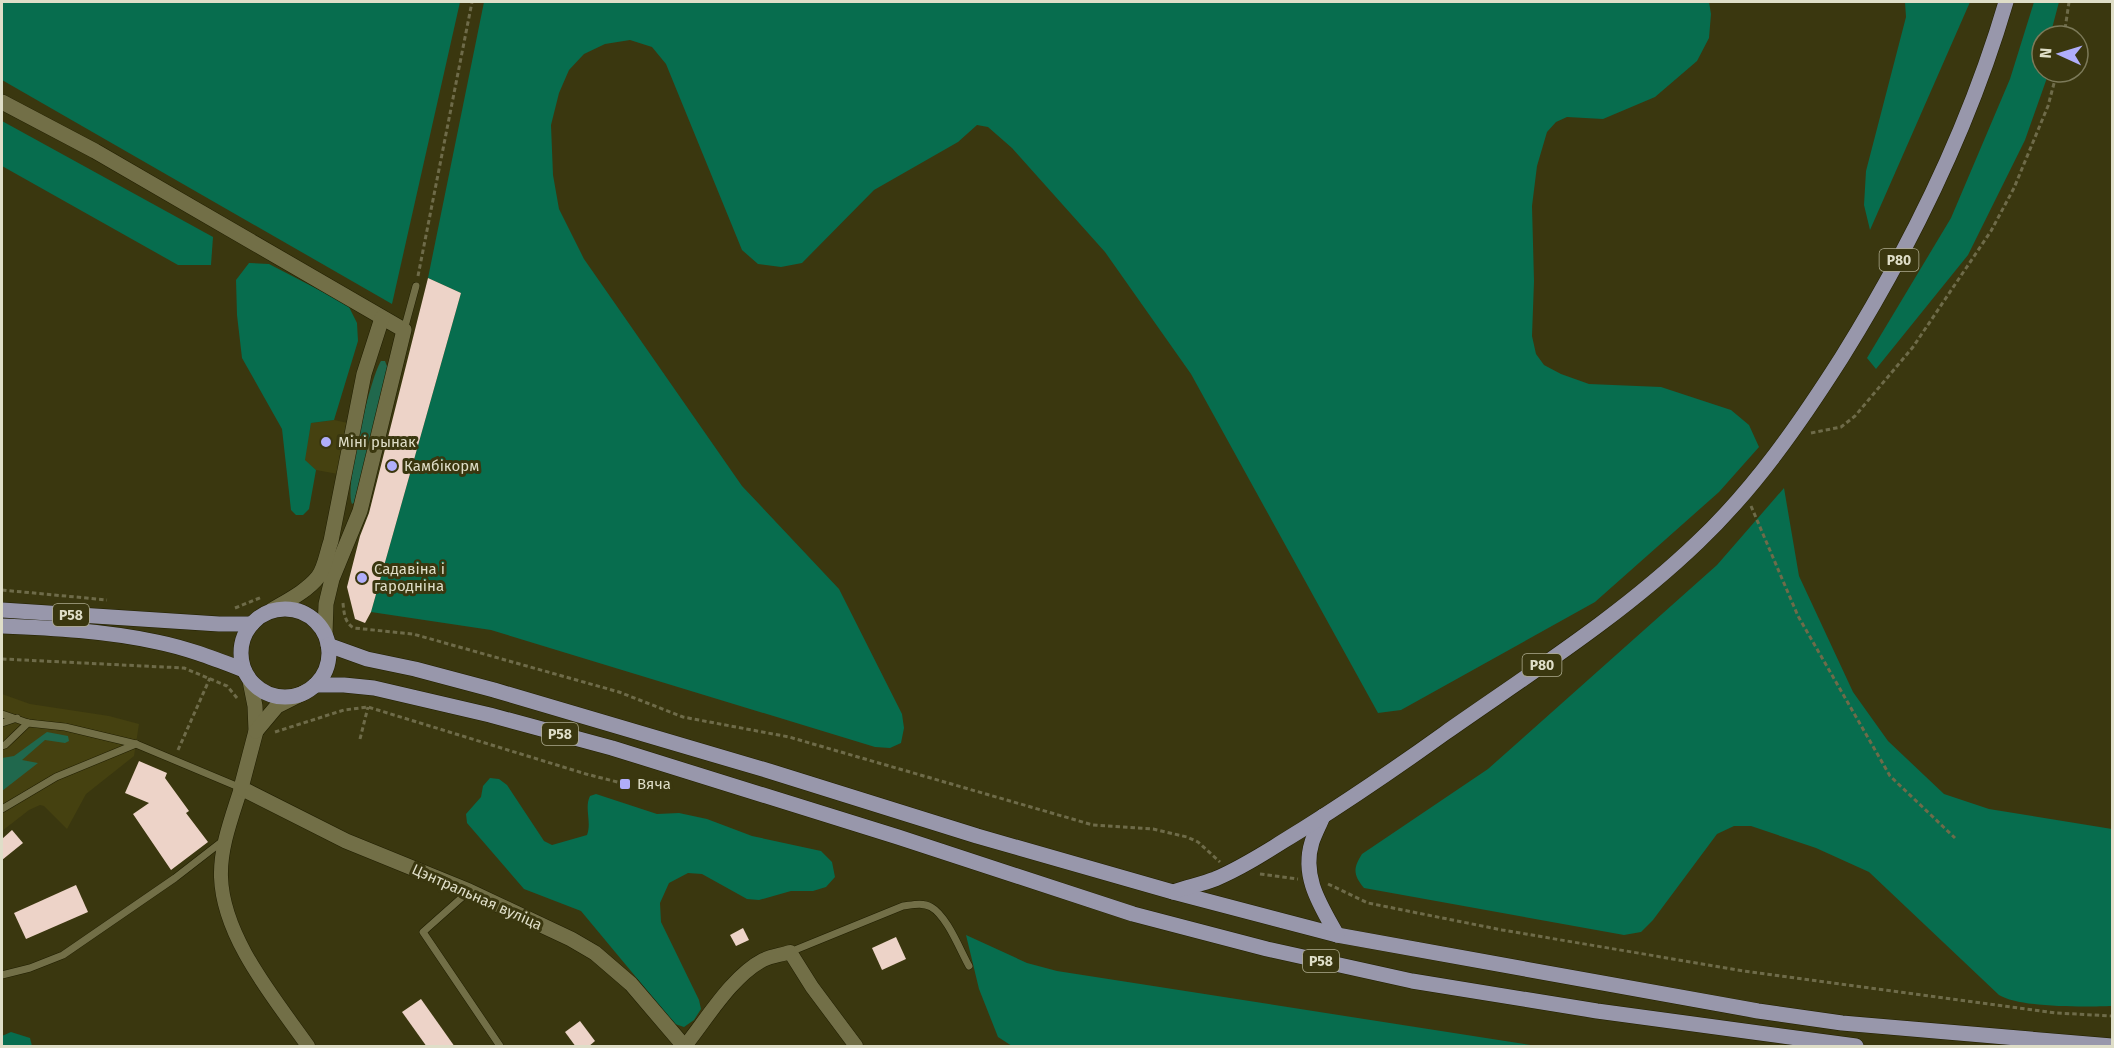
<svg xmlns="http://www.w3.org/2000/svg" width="2114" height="1048" viewBox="0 0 2114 1048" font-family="'Fira Sans',sans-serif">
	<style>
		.built { fill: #454110 }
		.green { fill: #20684d }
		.forest { fill: #076d4e }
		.building { fill: #edd3c8 }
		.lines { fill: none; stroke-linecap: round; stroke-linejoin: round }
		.service-casing { stroke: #201e01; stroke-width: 8 }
		.minor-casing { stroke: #201e01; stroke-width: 15 }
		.tertiary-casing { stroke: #201e01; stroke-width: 16 }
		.primary-casing { stroke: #201e01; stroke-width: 16 }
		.path { stroke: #6e6b49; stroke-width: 3; stroke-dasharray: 4.5 3; stroke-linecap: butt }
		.service { stroke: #726f47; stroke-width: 7 }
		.minor { stroke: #726f47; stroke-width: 14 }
		.tertiary { stroke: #726f47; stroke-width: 15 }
		.primary { stroke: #9897ab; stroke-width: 15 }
		.poi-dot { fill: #b0aefa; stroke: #3a370f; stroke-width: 2 }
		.labels { text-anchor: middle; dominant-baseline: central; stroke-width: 6; stroke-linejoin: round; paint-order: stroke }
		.shield { fill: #3a370f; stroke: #aeac90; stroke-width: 1.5 }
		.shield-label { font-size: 14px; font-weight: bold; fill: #dfdec8 }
		.poi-label { font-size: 15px; fill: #dfdec8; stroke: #3a370f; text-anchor: start }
		.street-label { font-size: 15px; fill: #dfdec8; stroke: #3a370f }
	</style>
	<rect width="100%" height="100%" fill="#3a370f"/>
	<!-- built -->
	<g class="built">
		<polygon points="334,420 348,423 338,474 316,470 304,460 311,423"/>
		<polygon points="2,694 30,704 109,716 139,724 134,756 86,794 67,829 44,806 40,805 29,810 2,831"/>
	</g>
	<!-- green -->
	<g class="green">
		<path d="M381 361H385L388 369 354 503 352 504C344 487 370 378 381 361Z"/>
		<polygon points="47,732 68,736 69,741 65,743 45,740 22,760 38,763 2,791 2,758 14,756"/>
	</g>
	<!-- forest -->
	<g class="forest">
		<polygon points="2,2 460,2 392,304 2,80"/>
		<polygon points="484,2 1709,2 1711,14 1709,38 1697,61 1655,97 1603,119 1567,117 1556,122 1547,132 1537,166 1532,206 1534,281 1532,336 1536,354 1544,365 1561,374 1589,384 1661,387 1731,410 1749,425 1759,447 1719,492 1595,602 1401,710 1378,713 1191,374 1105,252 1012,148 988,127 977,125 958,142 874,190 802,263 781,267 758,264 742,250 666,64 652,47 630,40 605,44 584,54 569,70 559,93 551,125 553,175 559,209 584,259 742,486 839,589 902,714 904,728 901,743 890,748 875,747 491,630 371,612 461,293 428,278"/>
		<polygon points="1905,2 1970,2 1870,230 1864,205 1866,171 1906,17"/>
		<polygon points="2034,2 2059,2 2050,36 2042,36 2042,72 2048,72 2048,75 2025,140 1968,255 1876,369 1867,358 1951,218 2010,79"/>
		<polygon points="2,121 213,237 211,265 178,265 2,166"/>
		<polygon points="249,263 269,264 348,305 357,323 358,341 334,420 311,423 305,460 316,470 309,509 303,515 296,515 291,510 282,429 242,358 237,315 236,280"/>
		<path d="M1784 488 1799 576 1853 692 1888 741 1944 794 1989 809 2112 829V1006C2087 1007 2020 1008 1999 995L1869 872 1816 848 1751 826H1734L1717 834 1653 920 1641 932 1624 935 1364 888C1353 875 1353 868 1362 854L1488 769 1717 565Z"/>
		<path d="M490 778 499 779 507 785 544 841 552 845 587 835C592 822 584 808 590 796L596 794 657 814 679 813 707 819 752 836 821 851 832 862 835 877 826 887 813 891H791L759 900 747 899 702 874 688 873 669 883 660 903 661 922 699 1000 701 1009 694 1020 684 1027 675 1024 581 911 524 889 467 823 466 814 481 797 483 786Z"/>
		<polygon points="966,935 1027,963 1057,971 1537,1046 1012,1046 998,1037 979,989"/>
		<polygon points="11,1032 30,1038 32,1046 2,1046 2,1036"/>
	</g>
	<!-- building -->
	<g class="building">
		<polygon points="428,278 461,293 371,612 365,623 355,619 347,587 360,536 369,513"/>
		<polygon points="139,761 167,773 165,778 189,811 186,813 208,842 171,870 133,814 149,803 125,793"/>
		<polygon points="12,830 23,843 2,860 2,839"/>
		<polygon points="76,885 88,912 26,939 14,913"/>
		<polygon points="743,928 749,940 736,946 730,935"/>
		<polygon points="896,937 906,959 882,970 872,948"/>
		<polygon points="421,999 455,1047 427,1047 402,1012"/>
		<polygon points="580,1021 595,1041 588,1047 576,1047 565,1032"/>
	</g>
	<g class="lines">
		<defs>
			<g id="service">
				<polyline points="404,330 416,286"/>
				<polyline points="2,714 28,723 65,727 136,744 241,788"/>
				<polyline points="2,723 17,718"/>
				<polyline points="2,746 5,745 28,723"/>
				<polyline points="2,809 56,777 136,744"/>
				<polyline points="468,892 423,932 500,1046"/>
				<path d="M790 952 903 906C912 905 922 902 931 907 947 916 960 950 969 966"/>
				<polyline points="2,975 30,968 63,955 175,878 224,840"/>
			</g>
			<g id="minor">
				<path d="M241 788C232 817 220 847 221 877 223 938 275 999 308 1046"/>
				<path d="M685 1046C706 1020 732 976 763 960 771 956 781 955 790 952L812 987 856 1046"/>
			</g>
			<g id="tertiary">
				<polyline points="2,102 95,151 404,330 360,511 332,579 326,604 325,634"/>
				<path d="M272 610C287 601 307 591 318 577 325 568 327 552 331 541L364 374 382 318"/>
				<polyline points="250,681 255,706 256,731 241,788 346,841 469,891 571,939 595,953 631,984 684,1046"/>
				<polyline points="256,731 277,706 303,693"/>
			</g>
			<g id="primary">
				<circle cx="285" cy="653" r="44"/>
				<polyline points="2,610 219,624 252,624"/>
				<path d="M2 626C52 628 107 631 157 642 187 648 215 659 244 670"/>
				<polyline points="328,645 367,659 415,669 494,690 769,771 977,836 1173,892 1337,935 1758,1011 1842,1023 2112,1046"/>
				<polyline points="315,685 344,685 374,688 490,715 612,748 898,837 1133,914 1267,949 1412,981 1597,1011 1856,1046"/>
				<path d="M1323 816C1320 824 1315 833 1312 842 1301 877 1321 906 1337 935"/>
				<path d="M1173 892C1187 887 1202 884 1215 879 1246 866 1275 846 1303 829 1352 798 1399 766 1445 733 1532 672 1622 615 1698 542 1755 488 1800 423 1842 357 1911 246 1969 128 2006 2"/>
			</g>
		</defs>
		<!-- service casing -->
		<use href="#service" class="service-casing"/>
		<!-- minor casing -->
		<use href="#minor" class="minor-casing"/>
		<!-- tertiary casing -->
		<use href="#tertiary" class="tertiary-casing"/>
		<!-- primary casing -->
		<use href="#primary" class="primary-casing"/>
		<!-- path -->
		<g class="path">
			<polyline points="2064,36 2069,2"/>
			<polyline points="418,276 472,2"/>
			<polyline points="1811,433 1841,427 1855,416 1913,347 1991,231 2014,188 2048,106 2057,72"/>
			<polyline points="1751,506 1798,616 1890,776 1955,838"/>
			<polyline points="2,590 107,600"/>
			<path d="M343 603C344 614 345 623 354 628L413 634 619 692 683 717 789 737 1093 825 1153 829 1187 837 1198 842 1220 862"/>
			<polyline points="235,608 262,597"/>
			<polyline points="2,659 184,668 227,686 237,698"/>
			<polyline points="275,732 344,710 368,707 586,774 625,784"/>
			<polyline points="360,739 368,707"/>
			<polyline points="178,750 210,678"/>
			<polyline points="1260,874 1298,879"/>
			<polyline points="1328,884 1368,903 1502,930 1744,971 2056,1013 2112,1016"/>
		</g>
		<!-- service -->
		<use href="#service" class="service"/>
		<!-- minor -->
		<use href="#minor" class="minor"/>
		<!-- tertiary -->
		<use href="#tertiary" class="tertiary"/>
		<!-- primary -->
		<use href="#primary" class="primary"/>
	</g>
	<!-- markers -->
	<g class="poi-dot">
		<circle cx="326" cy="442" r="6"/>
		<circle cx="392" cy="466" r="6"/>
		<circle cx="362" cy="578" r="6"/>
		<rect x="619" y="778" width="12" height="12" rx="3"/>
	</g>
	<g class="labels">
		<!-- shield labels -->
		<g class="shield">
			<rect x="1879.5" y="249" width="39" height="22" rx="4.5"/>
			<rect x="53" y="604" width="36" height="22" rx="4.5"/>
			<rect x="1522.5" y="654" width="39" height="22" rx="4.5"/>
			<rect x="542" y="723" width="36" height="22" rx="4.5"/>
			<rect x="1303" y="950" width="36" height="22" rx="4.5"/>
		</g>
		<g class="shield-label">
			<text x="1899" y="260">Р80</text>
			<text x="71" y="615">Р58</text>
			<text x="1542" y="665">Р80</text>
			<text x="560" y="734">Р58</text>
			<text x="1321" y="961">Р58</text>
		</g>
		<!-- poi labels -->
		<g class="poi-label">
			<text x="338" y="442">Міні рынак</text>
			<text x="404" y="466">Камбікорм</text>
			<text x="374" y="569">Садавіна і<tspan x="374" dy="17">гародніна</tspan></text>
			<text x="637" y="784">Вяча</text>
		</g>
		<!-- street labels -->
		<g class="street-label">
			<text transform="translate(477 897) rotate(24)">Цэнтральная вуліца</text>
		</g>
	</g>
	<!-- border -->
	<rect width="2114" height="1048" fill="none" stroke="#dfdec8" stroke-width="6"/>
	<!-- north arrow -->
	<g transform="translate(2060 54) rotate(274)"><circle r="28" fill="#3a370f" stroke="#7c7a59" stroke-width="1.5"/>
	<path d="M0-4.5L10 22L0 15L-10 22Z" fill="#b0aefa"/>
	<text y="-9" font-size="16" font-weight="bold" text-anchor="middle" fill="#dfdec8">N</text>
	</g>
</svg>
